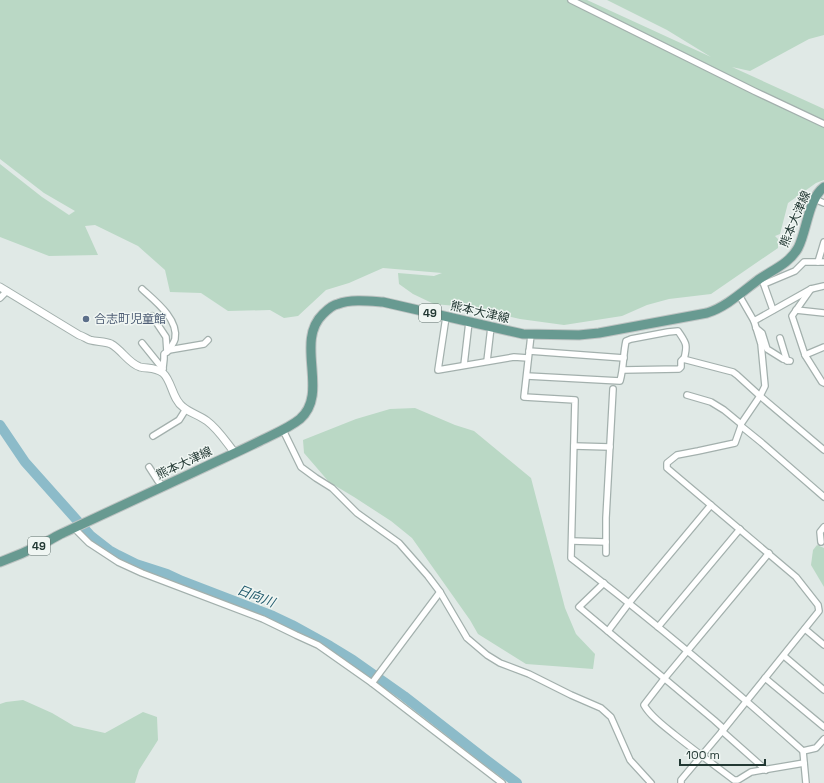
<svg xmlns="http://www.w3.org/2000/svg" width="824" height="783" viewBox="0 0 824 783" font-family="'Space Grotesk','Noto Sans JP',sans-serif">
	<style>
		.green { fill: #bad8c5 }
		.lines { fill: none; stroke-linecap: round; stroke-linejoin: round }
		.river { stroke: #8cbbc9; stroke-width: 10 }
		.minor-casing { stroke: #a3b0ad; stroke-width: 8 }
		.tertiary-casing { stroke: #a3b0ad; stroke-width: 9 }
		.primary-casing { stroke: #bdc3c2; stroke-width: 11 }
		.minor { stroke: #fff; stroke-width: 5.5 }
		.tertiary { stroke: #fff; stroke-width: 7 }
		.primary { stroke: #689a91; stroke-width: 9 }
		.service-dot { fill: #5c6f8a; stroke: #f0f6f3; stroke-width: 1.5 }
		.labels { text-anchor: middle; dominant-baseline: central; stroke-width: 3; stroke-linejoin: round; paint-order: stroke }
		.shield { fill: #f0f6f3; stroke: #60716d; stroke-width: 1 }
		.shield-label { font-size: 11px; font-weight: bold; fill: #223833 }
		.street-label { font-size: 12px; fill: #223833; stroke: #f0f6f3 }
		.service-label { font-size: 12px; fill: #4e5e75; stroke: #f0f6f3; text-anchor: start }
		.water-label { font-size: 13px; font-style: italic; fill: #225b6d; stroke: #f0f6f3 }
	</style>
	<rect width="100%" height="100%" fill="#e0e9e6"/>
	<!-- green -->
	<g class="green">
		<polygon points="0,0 587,0 711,57 667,30 607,0 824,0 824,35 809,39 750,71 732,67 824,109 824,180 816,183 788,203 780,234 775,236 778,239 778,248 711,294 669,299 647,305 622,316 564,325 520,319 467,307 434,304 413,294 399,284 398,273 434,276 442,273 383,268 349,283 326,290 298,316 284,318 270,310 228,311 201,293 170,292 165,270 138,246 95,225 85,226 98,255 49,256 0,237 0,164 42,197 69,215 75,211 44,193 0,159"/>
		<polygon points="415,408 455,425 474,431 531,478 565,608 576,634 595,654 593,669 526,664 478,634 470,620 412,538 391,521 354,497 329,482 304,453 303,440 356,419 390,409"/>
		<polygon points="817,545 824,548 824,587 811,565 813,550"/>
		<polygon points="23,700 52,713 74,726 105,733 143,712 157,717 158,740 139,770 135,783 0,783 0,704 6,702"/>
	</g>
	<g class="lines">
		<!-- river -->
		<polyline class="river" points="0,425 25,462 91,536 109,550 118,555 136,564 167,574 182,581 273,616 292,625 330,646 353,660 404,696 485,759 517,783"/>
		<defs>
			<g id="minor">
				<polyline points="571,0 754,91 824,124"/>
				<polyline points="814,199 824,203"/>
				<polyline points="818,262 824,242"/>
				<polyline points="763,282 773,310"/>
				<polyline points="764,284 795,271 804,262 824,262"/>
				<path d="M142 289C154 300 179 319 175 339 174 343 171 346 169 350"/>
				<polyline points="811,289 792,316 805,355 822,382 824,383"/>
				<polyline points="739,295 754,321 761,344 765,386 760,396 741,424 741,426 762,443 824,497"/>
				<polyline points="0,298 7,291"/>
				<polyline points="796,310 824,313"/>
				<polyline points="152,316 166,337 167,352"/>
				<polyline points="446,317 438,370 514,357 528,358"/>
				<polyline points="754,321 811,289 824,286"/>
				<polyline points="756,328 762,333 767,349 783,359 790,361"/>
				<path d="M531 335 524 397 575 400 571 558C651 619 728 684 803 751L806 783"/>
				<polyline points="780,338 787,361"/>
				<polyline points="142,343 163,369"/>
				<polyline points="529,351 624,358"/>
				<polyline points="805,355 824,347"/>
				<polyline points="487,361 491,327"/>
				<polyline points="464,365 469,322"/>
				<polyline points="163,368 164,359 164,354 169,350 204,344 208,340"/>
				<polyline points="623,370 679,369 681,367 681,361 683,359 733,372 737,375 760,396 824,450"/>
				<path d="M527 376 620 381C624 367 623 354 626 341L631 339 668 332 678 331C686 343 688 344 684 359"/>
				<polyline points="687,395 711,402 724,410 741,424"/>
				<polyline points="283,430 301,467 316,478 332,488 357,513 399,543 428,576 440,592 467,638 487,655 500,663 529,674 571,695 601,708 611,717 630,760 651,783"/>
				<polyline points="153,436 179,420 186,409"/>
				<polyline points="574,446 610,447"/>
				<polyline points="149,467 158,481 163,486"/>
				<polyline points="74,528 89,543 118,562 142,573 263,619 296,635 318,645 372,683 502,783"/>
				<polyline points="572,541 606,542"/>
				<polyline points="821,542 820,532 824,527"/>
				<polyline points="606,553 606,518 613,389"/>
				<path d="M769 553 664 679 644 705C651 717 664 726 675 735 694 750 714 765 734 780H738L751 772 804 763"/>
				<polyline points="604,583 579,607 714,720 724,729"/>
				<polyline points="658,627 740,529"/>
				<polyline points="805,629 824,645"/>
				<polyline points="608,631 629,603 711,505"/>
				<polyline points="784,656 824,690"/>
				<polyline points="765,678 824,727"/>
				<polyline points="372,683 440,592"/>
				<polyline points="722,731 766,770"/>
				<polyline points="803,751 816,748 824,739"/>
				<polyline points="681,783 681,780 724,729 819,611 818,605 796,577 667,468 667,463 677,455 698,451 735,443 741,426"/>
			</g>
			<path id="tertiary" d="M0 287 79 335C83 336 87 339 90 340 97 342 105 341 111 344 122 350 128 363 140 367 148 369 155 367 163 373 172 381 172 399 183 407 190 413 199 415 207 421 218 429 226 442 235 453"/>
			<path id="primary" d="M0 562C14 557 28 551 42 544 49 541 56 536 63 533 106 513 149 493 192 473 215 462 238 452 260 441 274 434 289 428 300 419 330 393 294 342 323 314 327 310 332 305 338 304 351 299 369 301 383 302L523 334 579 335 599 333 707 313C726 307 742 292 758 280 772 270 789 264 798 248 807 231 808 199 824 187"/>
		</defs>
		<!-- minor casing -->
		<use href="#minor" class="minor-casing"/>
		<!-- tertiary casing -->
		<use href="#tertiary" class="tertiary-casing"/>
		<!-- primary casing -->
		<use href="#primary" class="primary-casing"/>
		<!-- minor -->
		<use href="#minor" class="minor"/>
		<!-- tertiary -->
		<use href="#tertiary" class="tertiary"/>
		<!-- primary -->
		<use href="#primary" class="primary"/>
	</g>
	<!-- markers -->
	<circle class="service-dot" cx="86" cy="319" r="4"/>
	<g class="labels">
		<!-- shield labels -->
		<g class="shield">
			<rect x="419" y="304" width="22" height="18" rx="3"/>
			<rect x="28" y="537" width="22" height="18" rx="3"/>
		</g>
		<g class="shield-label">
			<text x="430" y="313">49</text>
			<text x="39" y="546">49</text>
		</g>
		<!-- street labels -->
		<g class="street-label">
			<text transform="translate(795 219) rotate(-67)">熊本大津線</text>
			<text transform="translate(480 312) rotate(13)">熊本大津線</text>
			<text transform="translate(184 463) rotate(-25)">熊本大津線</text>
		</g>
		<!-- service labels -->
		<g class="service-label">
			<text x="94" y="319">合志町児童館</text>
		</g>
		<!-- water labels -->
		<g class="water-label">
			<text transform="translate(256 596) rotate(21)">日向川</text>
		</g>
	</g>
	<!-- scale -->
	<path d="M680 759v6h85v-6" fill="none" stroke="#223833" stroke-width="2"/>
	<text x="686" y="759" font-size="12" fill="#223833" stroke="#f0f6f3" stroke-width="3" paint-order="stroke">100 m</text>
</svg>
